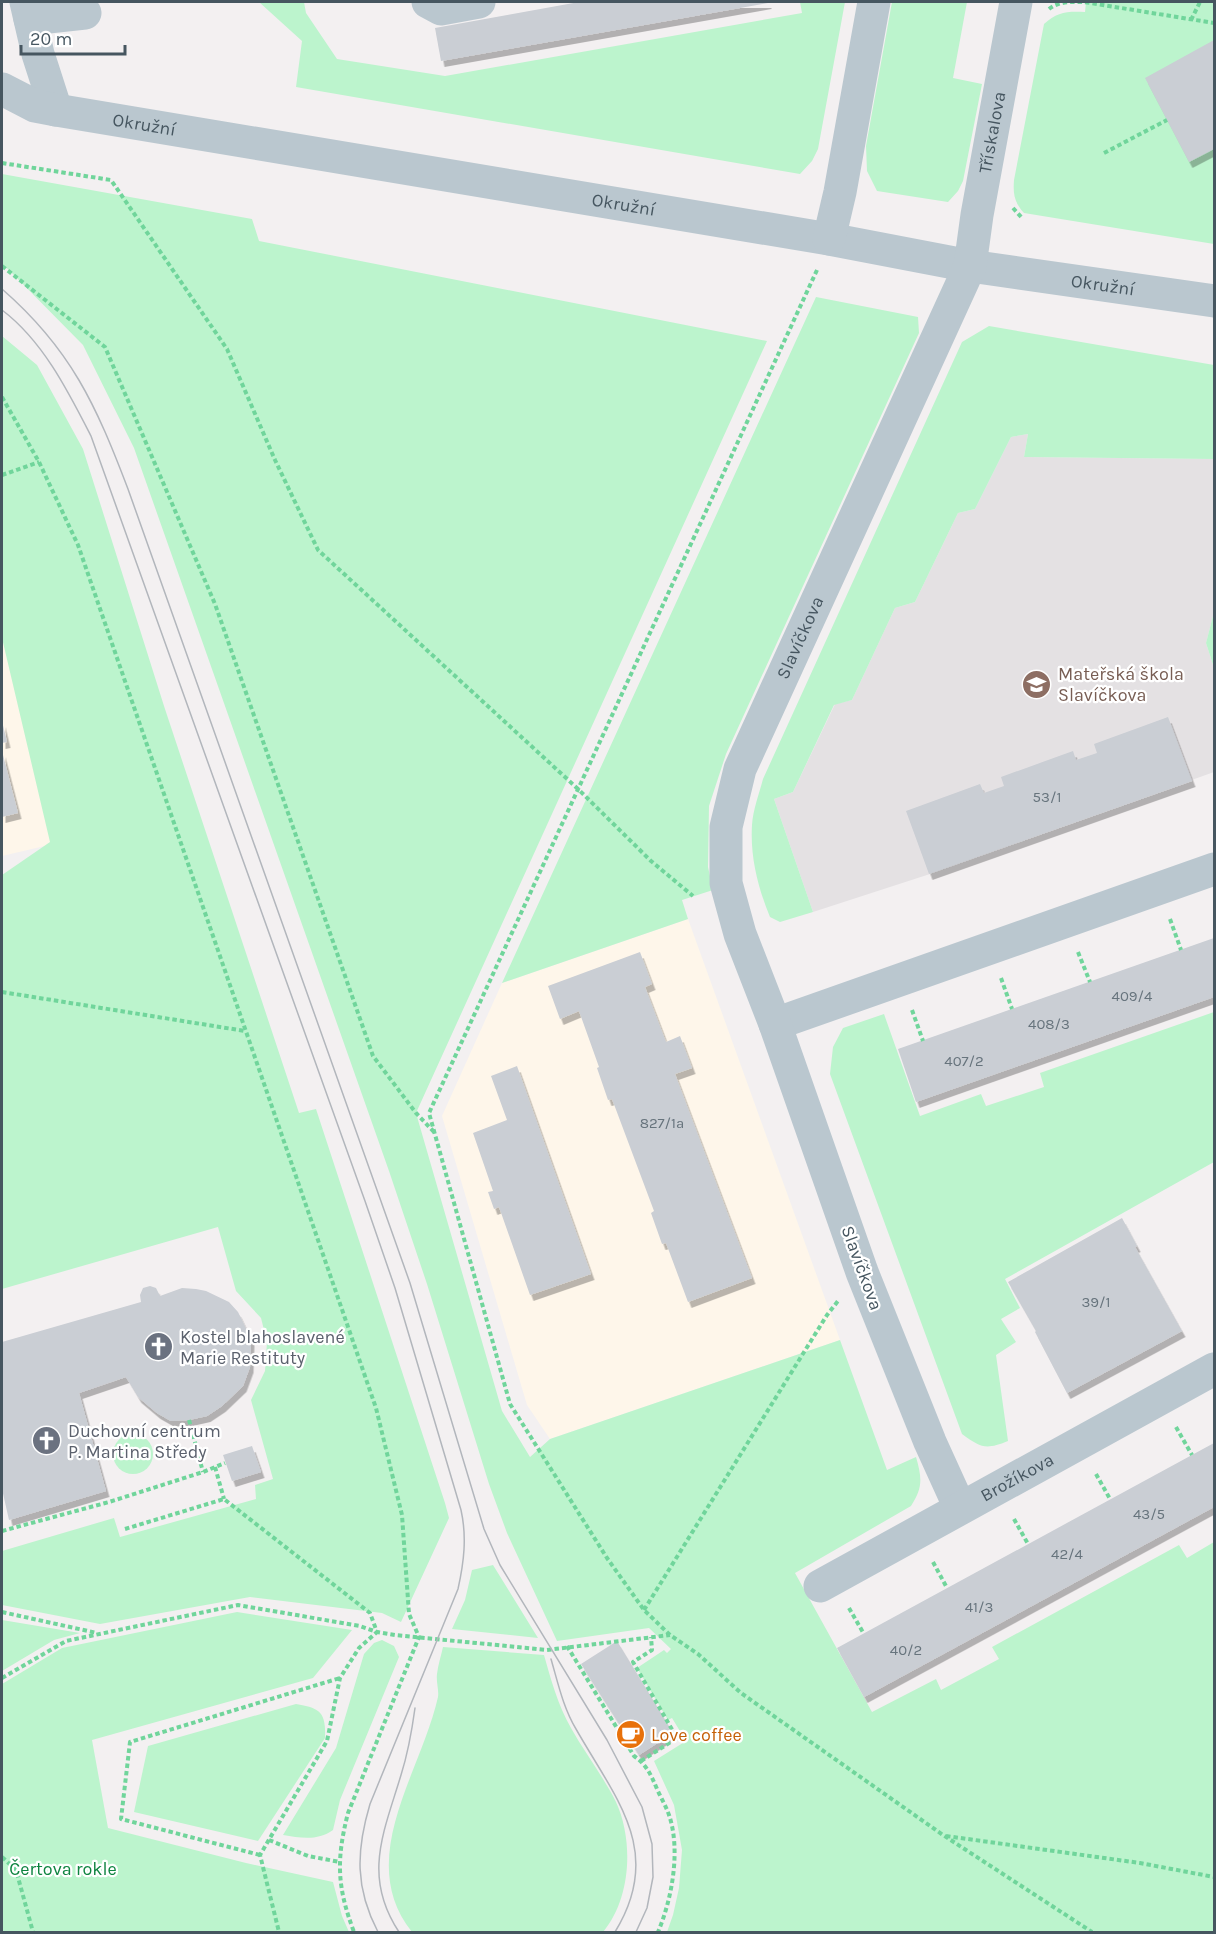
<svg xmlns="http://www.w3.org/2000/svg" width="1216" height="1934" viewBox="0 0 1216 1934" font-family="Karla,sans-serif">
	<style>
		.commercial { fill: #fef6ea }
		.education { fill: #e4e1e3 }
		.green { fill: #bcf4cd }
		.building { fill: #caced4; filter: url(#shadow) }
		.lines { fill: none; stroke-linecap: round; stroke-linejoin: round }
		.path { stroke: #70d59b; stroke-width: 4; stroke-dasharray: 4.5 3; stroke-linecap: butt }
		.minor { stroke: #bac7cf; stroke-width: 33 }
		.tram { stroke: #b2b6bc; stroke-width: 1.5 }
		.labels { text-anchor: middle; dominant-baseline: central; stroke-width: 4.5; stroke-linejoin: round; paint-order: stroke }
		.number-label { font-size: 15px; fill: #67747d }
		.street-label { font-size: 18px; fill: #465660; stroke: #fff }
		.education-label { font-size: 18px; fill: #785e54; stroke: #fff; text-anchor: start }
		.worship-label { font-size: 18px; fill: #5b616d; stroke: #fff; text-anchor: start }
		.food-label { font-size: 18px; fill: #c56008; stroke: #fff; text-anchor: start }
		.park-label { font-size: 18px; fill: #0e8440; stroke: #fff }
	</style>
	<defs>
		<filter id="shadow"><feDropShadow dx="3.5" dy="6" stdDeviation="0" flood-color="#0004"/></filter>
	</defs>
	<rect width="100%" height="100%" fill="#f3f0f1"/>
	<!-- commercial -->
	<g class="commercial">
		<polygon points="2,492 83,837 2,856"/>
		<polygon points="688,919 840,1340 550,1439 527,1405 442,1116 502,983"/>
	</g>
	<!-- education -->
	<polygon class="education" points="1028,434 1024,457 1214,459 1214,612 1206,643 1214,668 1214,772 930,874 813,912 774,799 793,792 835,704 852,700 895,608 915,602 958,513 975,509 1011,437"/>
	<!-- green -->
	<g class="green">
		<polygon points="259,2 304,2 306,13 337,59 445,76 802,13 800,2 845,2 818,149 812,161 800,174 296,87 302,41"/>
		<polygon points="892,2 967,2 953,78 982,84 963,181 958,191 948,202 877,191 867,171 866,146"/>
		<path d="M1086 2H1214V244L1024 213C1014 202 1013 194 1014 180L1044 24C1057 12 1067 11 1085 12Z"/>
		<path d="M2 174 252 219 259 241 767 341 416 1113 502 1411 530 1457 550 1439 840 1340 887 1470 916 1457C922 1478 923 1488 911 1506L795 1573 872 1712 936 1679 941 1690 999 1659 992 1647 1179 1545 1187 1558 1214 1542V1932H667L673 1915 679 1888 682 1850 674 1805 654 1761 686 1741 672 1718 668 1720 637 1668 664 1650 667 1653 671 1649 649 1628 557 1641 507 1533 489 1484 427 1284 389 1171 134 448 83 345 8 269 2 266Z"/>
		<polygon points="816,297 918,317 919,333 726,754 709,806 708,867 713,890 682,900 688,919 502,983"/>
		<path d="M989 326 1214 365V459L1024 457 1028 434 1011 437 975 509 958 513 915 602 895 608 852 700 834 705 793 792 774 799 813 912 780 922 770 917C758 888 750 857 752 825 753 810 759 794 763 779L962 342Z"/>
		<polygon points="2,336 37,365 83,449 164,706 299,1113 316,1109 445,1503 449,1518 401,1622 382,1613 250,1597 100,1624 2,1605 2,1551 114,1518 120,1537 256,1499 255,1485 273,1479 251,1400 265,1371 267,1342 261,1318 236,1291 218,1227 2,1289 2,875 50,842 2,638"/>
		<polygon points="1214,612 1214,668 1206,643"/>
		<path d="M1214 1012V1162L1005 1279 1020 1308 1001 1319 1016 1342 996 1355 1008 1441C986 1450 981 1448 962 1434L830 1074 833 1047 843 1028 884 1014 920 1116 981 1094 986 1106 1044 1087 1040 1073Z"/>
		<circle cx="133" cy="1454" r="20"/>
		<polygon points="493,1565 538,1638 452,1629 465,1600 472,1570"/>
		<polygon points="237,1612 352,1630 313,1678 92,1740 108,1828 246,1863 333,1882 342,1916 349,1932 2,1932 2,1684 62,1648"/>
		<polygon points="2,1620 80,1633 54,1640 2,1671"/>
		<path d="M382 1640 394 1646 399 1657 340 1800 333 1830C318 1841 301 1838 283 1835L336 1748 364 1654 374 1643Z"/>
		<path d="M443 1647 544 1655C551 1680 558 1705 571 1728 585 1753 603 1776 616 1802 634 1841 631 1899 603 1932H412C354 1859 421 1773 438 1697 439 1690 436 1682 437 1674 438 1665 441 1656 443 1647Z"/>
		<path d="M296 1704C320 1708 326 1712 325 1738L258 1841 134 1812 148 1746Z"/>
	</g>
	<!-- building -->
	<g class="building">
		<polygon points="579,2 768,2 768,3 441,61 435,28"/>
		<polygon points="1214,40 1214,149 1189,162 1145,78"/>
		<polygon points="1168,717 1192,781 929,874 906,811 980,784 984,793 1004,786 1001,777 1073,751 1076,760 1097,753 1094,744"/>
		<polygon points="2,721 7,742 2,743"/>
		<polygon points="2,751 18,813 2,817"/>
		<polygon points="1214,938 1214,997 916,1102 898,1049"/>
		<polygon points="640,952 652,984 645,987 666,1042 680,1036 692,1068 675,1074 752,1278 688,1302 666,1243 662,1244 651,1213 654,1211 612,1099 608,1100 597,1068 599,1067 579,1011 560,1019 548,986"/>
		<polygon points="517,1066 591,1274 530,1295 499,1207 494,1209 488,1192 493,1191 473,1133 507,1120 491,1076"/>
		<polygon points="1122,1218 1137,1246 1135,1247 1182,1331 1067,1393 1035,1332 1036,1331 1008,1282"/>
		<polygon points="150,1286 156,1288 160,1296 182,1288 196,1289 206,1291 229,1302 238,1312 251,1339 250,1367 243,1386 222,1406 207,1416 189,1420 171,1421 157,1413 138,1397 126,1377 79,1393 106,1491 9,1520 2,1489 2,1342 141,1302 140,1295 143,1288"/>
		<polygon points="1214,1443 1214,1507 864,1697 837,1648"/>
		<polygon points="252,1446 261,1472 232,1481 223,1455"/>
		<polygon points="617,1641 673,1733 639,1755 581,1664"/>
	</g>
	<g class="lines">
		<!-- path -->
		<g class="path">
			<path d="M1049 9C1059 1 1072 2 1084 2L1214 23"/>
			<polyline points="1191,20 1200,2"/>
			<polyline points="1104,153 1167,120"/>
			<polyline points="2,163 111,180 227,349 275,460 318,550 578,789 651,861 693,896"/>
			<polyline points="1013,208 1023,219"/>
			<polyline points="2,266 105,347 215,604 373,1056 416,1113 434,1132"/>
			<polyline points="817,270 429,1113 510,1404 607,1558 644,1610 670,1635 698,1654 741,1693 943,1835 1092,1932"/>
			<path d="M2 397 39 462 78 545 376 1408 402 1515 409 1614 419 1637 348 1813C336 1860 337 1887 354 1932"/>
			<polyline points="2,475 39,462"/>
			<polyline points="1170,919 1181,950"/>
			<polyline points="1078,952 1090,982"/>
			<polyline points="1001,978 1012,1009"/>
			<polyline points="2,992 245,1031"/>
			<polyline points="912,1010 923,1041"/>
			<polyline points="189,1420 203,1472"/>
			<polyline points="1176,1427 1192,1455"/>
			<polyline points="215,1467 224,1499"/>
			<polyline points="1096,1474 1110,1499"/>
			<polyline points="1014,1519 1028,1544"/>
			<polyline points="125,1529 224,1499 370,1613 377,1632 359,1648 340,1678 327,1741 260,1855 279,1932"/>
			<polyline points="2,1531 109,1502 203,1472 225,1463"/>
			<polyline points="933,1562 947,1588"/>
			<polyline points="849,1608 864,1634"/>
			<polyline points="644,1610 827,1315 838,1301"/>
			<polyline points="2,1612 97,1633"/>
			<path d="M567 1646 634 1756C647 1765 651 1775 657 1789 661 1798 666 1806 669 1815 681 1850 672 1899 658 1932"/>
			<polyline points="2,1678 66,1641 238,1605 360,1626 377,1632 395,1635 547,1650 670,1635"/>
			<polyline points="641,1761 677,1738 633,1662 652,1650 651,1637"/>
			<polyline points="946,1836 1140,1863 1214,1877"/>
			<polyline points="269,1840 308,1856 340,1862"/>
			<polyline points="260,1855 121,1819 130,1742 340,1678"/>
			<polyline points="2,1857 16,1870 33,1932"/>
		</g>
		<!-- minor -->
		<g class="minor">
			<polyline points="26,2 38,54 56,110"/>
			<polyline points="428,2 441,9 479,2"/>
			<polyline points="30,19 85,13"/>
			<path id="s1" d="M2 89 35 106 56 110 829 239 970 266 1214 301"/>
			<polyline points="829,239 840,192 874,2"/>
			<polyline points="775,1024 1214,869"/>
			<path id="s2" d="M960 1508 930 1442 862 1272 775 1024 740 934 726 883V827L740 769 970 266 977 215 1016 2"/>
			<path id="s3" d="M820 1586 1214 1369"/>
		</g>
		<!-- tram -->
		<g class="tram">
			<path d="M2 289C71 349 96 405 128 489L410 1283 484 1529 500 1565 607 1740 642 1807 652 1844 653 1877 647 1908 636 1932"/>
			<path d="M2 310C43 341 68 391 91 436L365 1201 395 1288 461 1510C467 1537 464 1562 458 1589L370 1804C356 1851 355 1888 378 1932"/>
			<path d="M551 1659C558 1683 563 1707 576 1729 615 1798 665 1851 615 1932"/>
			<path d="M399 1932C362 1876 384 1832 401 1775 408 1753 412 1730 415 1708"/>
		</g>
	</g>
	<!-- icons -->
	<defs>
		<symbol id="school-disc" viewBox="-11 -11 22 22"><circle r="9.5" fill="#8d6e63" stroke="#fff"/><path d="M0-5L7-2L0 1L-7-2ZM-4 1L0 2.5L4 1V4Q0 6-4 4Z" fill="#fff"/></symbol>
		<symbol id="church-disc" viewBox="-11 -11 22 22"><circle r="9.5" fill="#6b7280" stroke="#fff"/><path d="M-1.2-6h2.4v3.5h3.3v2.4h-3.3V6h-2.4V-.1h-3.3v-2.4h3.3Z" fill="#fff"/></symbol>
		<symbol id="cafe-disc" viewBox="-11 -11 22 22"><circle r="9.5" fill="#e8710a" stroke="#fff"/><path d="M-5.5-4.5H6V0H3Q3 3.5 0 3.5H-2.5Q-5.5 3.5-5.5 0ZM3-3.2v2h1.7v-2ZM-6 4.5H4V6H-6Z" fill="#fff"/></symbol>
	</defs>
	<g fill-rule="evenodd">
		<use href="#school-disc" x="1020" y="668" width="33" height="33"/>
		<use href="#church-disc" x="142" y="1330" width="33" height="33"/>
		<use href="#church-disc" x="30" y="1424" width="33" height="33"/>
		<use href="#cafe-disc" x="614" y="1718" width="33" height="33"/>
	</g>
	<g class="labels">
		<!-- number labels -->
		<g class="number-label">
			<text x="1047" y="797">53/1</text>
			<text x="1132" y="996">409/4</text>
			<text x="1049" y="1024">408/3</text>
			<text x="964" y="1061">407/2</text>
			<text x="662" y="1123">827/1a</text>
			<text x="1096" y="1302">39/1</text>
			<text x="1149" y="1514">43/5</text>
			<text x="1067" y="1554">42/4</text>
			<text x="979" y="1607">41/3</text>
			<text x="906" y="1650">40/2</text>
		</g>
		<!-- street labels -->
		<g class="street-label">
			<text stroke="none"><textPath href="#s1" startOffset="148">Okružní</textPath></text>
			<text stroke="none"><textPath href="#s2" startOffset="1472">Třískalova</textPath></text>
			<text stroke="none"><textPath href="#s1" startOffset="634">Okružní</textPath></text>
			<text stroke="none"><textPath href="#s1" startOffset="1120">Okružní</textPath></text>
			<text stroke="none"><textPath href="#s2" startOffset="928">Slavíčkova</textPath></text>
			<text transform="translate(862 1268) rotate(70)">Slavíčkova</text>
			<text stroke="none"><textPath href="#s3" startOffset="225">Brožíkova</textPath></text>
		</g>
		<!-- education labels -->
		<g class="education-label">
			<text x="1058" y="674">Mateřská škola<tspan x="1058" dy="21">Slavíčkova</tspan></text>
		</g>
		<!-- worship labels -->
		<g class="worship-label">
			<text x="180" y="1337">Kostel blahoslavené<tspan x="180" dy="21">Marie Restituty</tspan></text>
			<text x="68" y="1431">Duchovní centrum<tspan x="68" dy="21">P. Martina Středy</tspan></text>
		</g>
		<!-- food labels -->
		<g class="food-label">
			<text x="651" y="1735">Love coffee</text>
		</g>
		<!-- park labels -->
		<g class="park-label">
			<text x="63" y="1869">Čertova rokle</text>
		</g>
	</g>
	<!-- border -->
	<rect width="1216" height="1934" fill="none" stroke="#465660" stroke-width="6"/>
	<!-- scale -->
	<path d="M21 45v9h104v-9" fill="none" stroke="#465660" stroke-width="3"/>
	<text x="30" y="45" font-size="18" fill="#465660" stroke="#ffffff" stroke-width="4.5" paint-order="stroke">20 m</text>
</svg>
